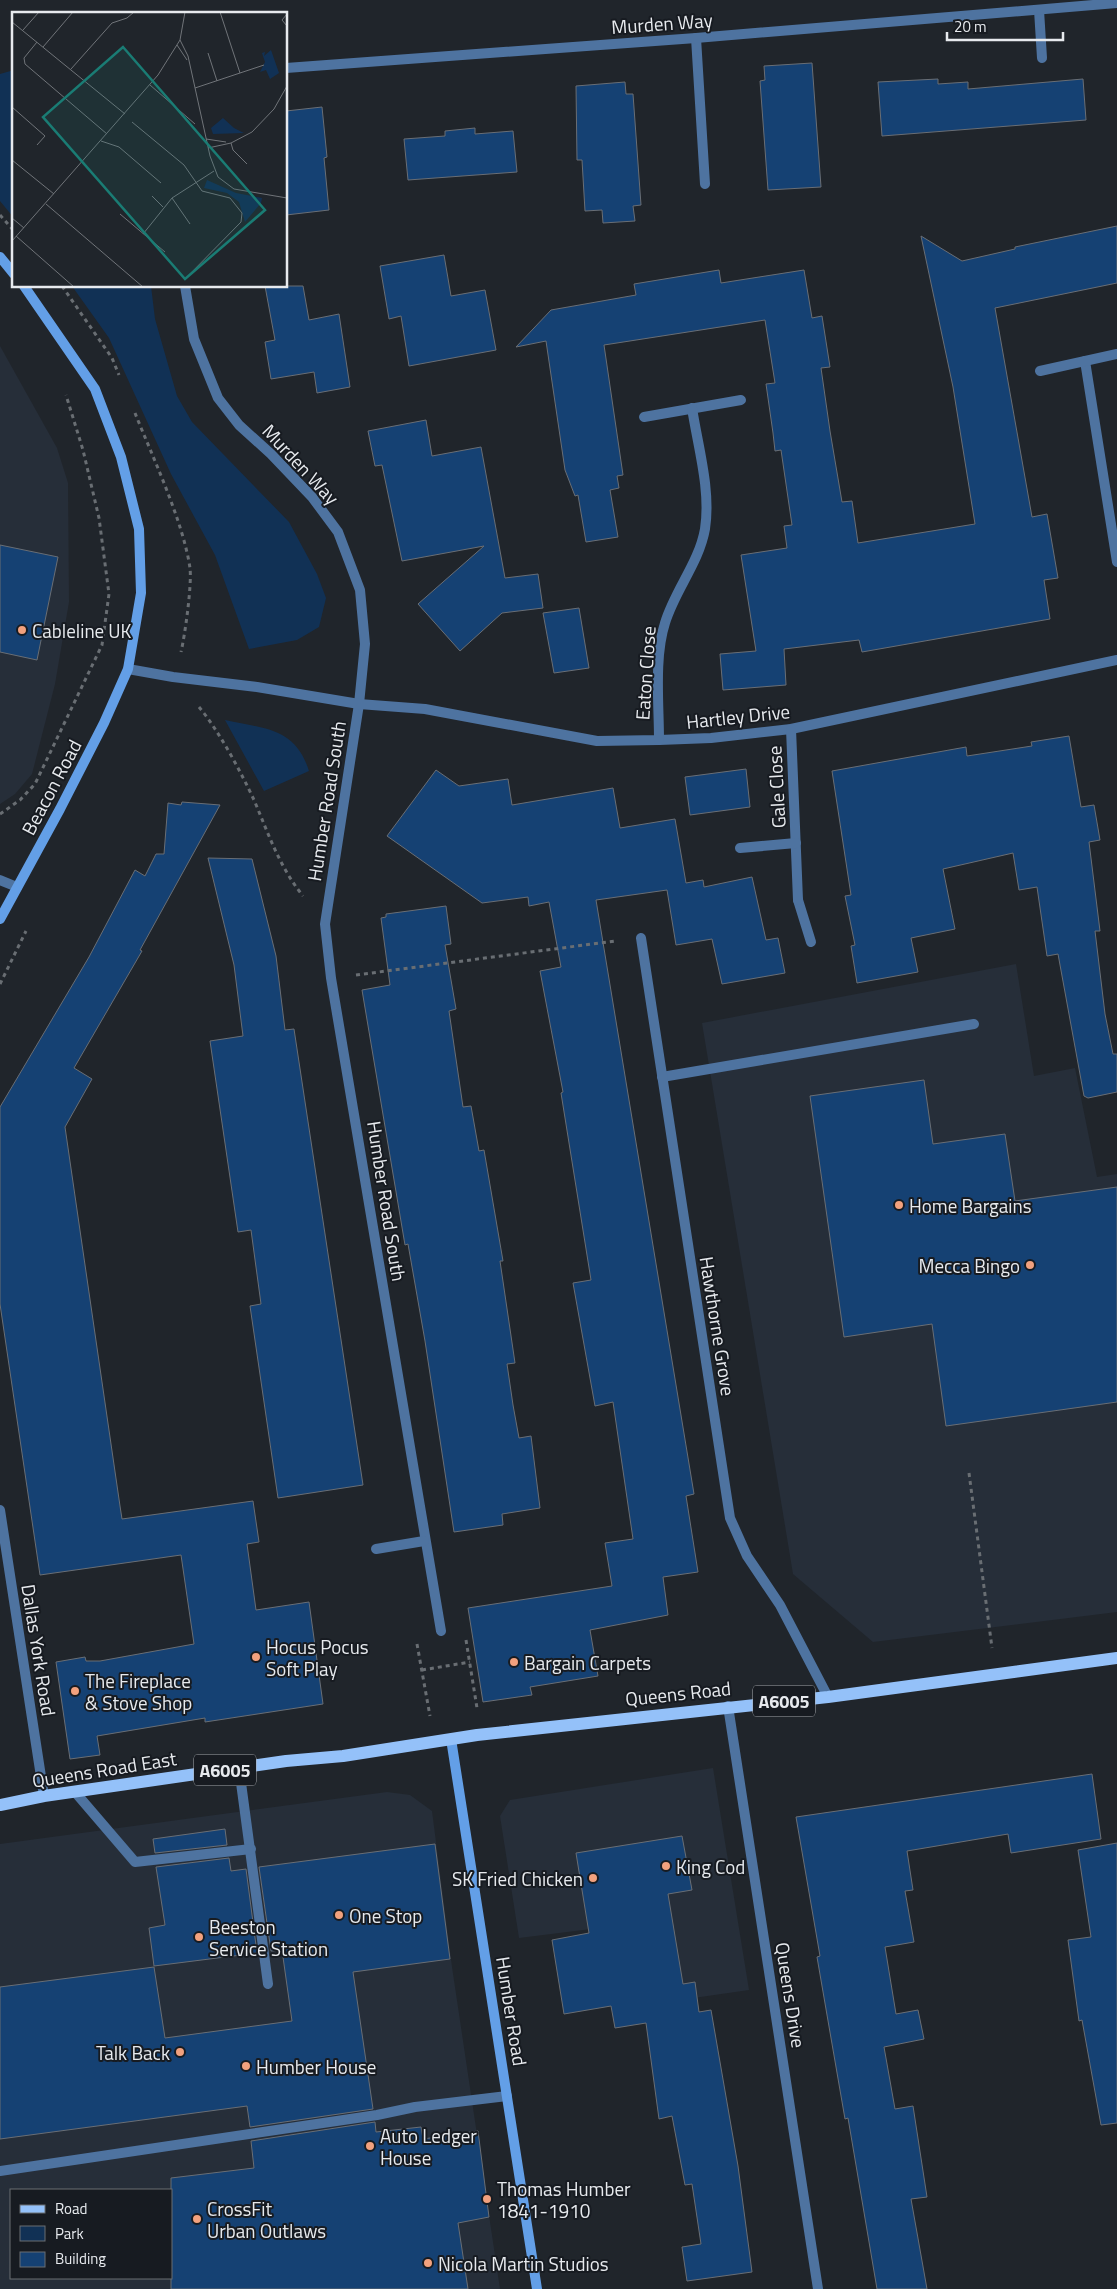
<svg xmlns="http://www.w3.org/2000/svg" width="1117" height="2289" viewBox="0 0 1117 2289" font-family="'Titillium Web',sans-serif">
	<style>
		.built { fill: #262e39; fill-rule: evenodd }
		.green { fill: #113155 }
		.building { fill: #154173; stroke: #696e75 }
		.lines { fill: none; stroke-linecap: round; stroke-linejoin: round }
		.path { stroke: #696e73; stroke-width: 3; stroke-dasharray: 4 4; stroke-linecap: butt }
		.lane { stroke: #4e73a0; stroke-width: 10 }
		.street { stroke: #4e73a0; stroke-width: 10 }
		.secondary { stroke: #639fe7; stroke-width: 10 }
		.primary { stroke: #94c1f9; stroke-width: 12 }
		.poi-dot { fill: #f2a17e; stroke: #171b21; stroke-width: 2 }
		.labels { text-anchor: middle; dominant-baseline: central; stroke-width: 4; stroke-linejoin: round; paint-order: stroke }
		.shield { fill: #171b21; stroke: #a9acb0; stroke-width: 1 }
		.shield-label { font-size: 18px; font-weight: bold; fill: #e7eaee }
		.street-label { font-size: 19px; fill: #e7eaee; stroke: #171b21 }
		.poi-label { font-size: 19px; fill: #e7eaee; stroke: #171b21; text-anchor: start }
		.inset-road { fill: none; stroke: #707479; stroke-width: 1 }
		.view { fill: #1a7c74; fill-opacity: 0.15; stroke: #1a7c74; stroke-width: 2.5 }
		.inset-edge { fill: none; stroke: #e7eaee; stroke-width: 2.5 }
	</style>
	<rect width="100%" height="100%" fill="#20252b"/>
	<!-- built -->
	<g class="built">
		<polygon points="0,346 57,448 68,483 69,602 55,684 32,774 15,794 0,804"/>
		<polygon points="1016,964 1034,1076 1075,1068 1097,1177 1117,1174 1117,1612 873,1642 793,1574 702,1023"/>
		<polygon points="713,1768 749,1990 645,2005 631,1924 519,1938 500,1816 510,1800"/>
		<path d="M387 1792 410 1795 432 1811 452 1967 500 2289H0V1844ZM11 2190H171V2278H11Z"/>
	</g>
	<!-- green -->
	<g class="green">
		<polygon points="14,70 14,218 0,201 0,74"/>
		<polygon points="72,286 151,286 155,319 177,396 192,422 289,522 317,574 326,598 319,627 297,640 249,649 215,555 171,474 109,338"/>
		<path d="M225 720C265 729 295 727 309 771L264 791Z"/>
	</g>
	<!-- building -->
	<g class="building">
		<polygon points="812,63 821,187 768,190 760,81 765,80 764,66"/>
		<polygon points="938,79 938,84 968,82 968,89 1083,79 1086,120 882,136 878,82"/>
		<polygon points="625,82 626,94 633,94 641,205 633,206 635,221 603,223 602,210 585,211 582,160 577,160 576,86"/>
		<polygon points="322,107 327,157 324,158 329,210 286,215 286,111"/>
		<polygon points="475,128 475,134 513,131 517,172 408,180 404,139 445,136 445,131"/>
		<polygon points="1117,226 1117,283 995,308 1032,517 1047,514 1058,578 1044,580 1050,619 862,652 859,640 784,649 786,685 723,690 720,654 756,651 741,555 787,548 784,526 792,525 781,450 775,451 773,433 766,384 775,383 765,320 604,345 623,475 617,476 619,488 610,490 618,537 586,542 578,495 575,496 565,470 546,341 516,347 551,310 636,295 634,284 719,270 721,283 804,270 812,318 822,316 830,367 821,368 830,431 842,502 852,501 858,543 975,524 953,387 921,236 962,261 1015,249 1015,247"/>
		<polygon points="444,255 451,296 485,290 496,350 409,366 401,316 389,319 380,266"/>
		<polygon points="265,286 303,286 309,320 339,314 350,387 317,393 314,372 271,379 265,342 275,340"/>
		<polygon points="426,420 432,456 481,447 505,578 538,574 543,608 502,613 460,651 418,604 484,546 402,561 382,465 375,466 368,431"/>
		<polygon points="0,545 58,557 37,660 0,652"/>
		<polygon points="579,608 589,668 554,673 543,613"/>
		<polygon points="1069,736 1081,807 1094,805 1100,840 1089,842 1100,931 1095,931 1105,1014 1113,1054 1117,1054 1117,1092 1088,1098 1084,1096 1058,954 1047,956 1037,887 1019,890 1013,853 943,869 955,929 911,938 918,972 857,983 851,946 855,945 845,896 851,895 832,771 966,747 967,756 1032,746 1031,742"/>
		<polygon points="746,769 750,807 690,815 685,777"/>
		<polygon points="436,770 459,786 508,779 512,805 613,788 620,828 675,819 686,883 703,880 704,887 752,877 766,940 778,938 785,973 722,984 712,939 676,945 667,890 596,900 694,1494 686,1496 698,1572 663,1577 668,1615 590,1630 598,1676 530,1687 532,1695 483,1702 468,1608 612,1586 605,1543 633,1539 613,1402 595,1406 573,1283 591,1280 561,1093 563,1092 540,971 561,967 549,902 529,906 528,897 482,903 387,836"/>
		<polygon points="182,802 220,805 140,950 142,951 74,1068 92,1079 65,1127 120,1506 122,1519 253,1501 259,1542 247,1544 256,1610 309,1602 323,1704 205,1722 205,1718 97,1736 100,1755 70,1759 56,1662 85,1657 86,1661 100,1661 194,1644 181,1555 40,1575 0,1304 0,1107 89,957 135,870 145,876 156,854 164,854 168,803 181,805"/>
		<polygon points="208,858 252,859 276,956 285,1030 294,1029 363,1485 278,1498 250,1306 261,1304 251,1230 238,1232 210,1041 243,1036 234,965"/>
		<polygon points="446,906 451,944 445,945 456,1009 449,1011 463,1107 471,1106 479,1151 484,1150 503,1261 500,1261 515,1363 507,1364 513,1405 519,1438 531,1436 540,1508 502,1514 503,1525 454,1532 425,1341 408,1244 405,1245 362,990 390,985 381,918 386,917 386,914"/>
		<polygon points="924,1080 933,1144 1005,1134 1015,1201 1117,1187 1117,1402 946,1426 932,1324 844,1337 810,1096"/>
		<polygon points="1092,1774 1101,1839 1011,1853 1008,1834 907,1851 913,1890 905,1891 914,1942 885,1947 896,2014 918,2010 924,2039 884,2047 895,2109 913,2106 927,2197 911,2199 927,2289 877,2289 848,2118 845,2119 817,1957 820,1956 796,1817"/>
		<polygon points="225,1829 227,1845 155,1853 153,1839"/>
		<polygon points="682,1836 692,1890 668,1894 683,1984 695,1982 699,2012 711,2010 738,2166 752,2272 687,2281 682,2247 701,2244 692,2184 685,2185 672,2116 659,2119 646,2023 615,2028 611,2006 564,2014 552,1940 589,1933 576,1853"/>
		<polygon points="1117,1843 1117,2123 1101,2125 1082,2020 1079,2021 1068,1940 1091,1937 1078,1850"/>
		<polygon points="435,1844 450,1959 353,1972 373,2109 250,2127 247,2106 0,2139 0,1987 154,1967 165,2038 292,2021 282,1950 271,1951 259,1867"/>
		<polygon points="229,1858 231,1871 246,1869 257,1953 154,1966 149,1928 165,1925 156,1867"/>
		<polygon points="375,2122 376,2132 421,2127 423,2139 478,2131 489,2217 458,2223 468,2289 171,2289 171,2178 254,2168 251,2141"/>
	</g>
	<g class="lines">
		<!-- path -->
		<g class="path">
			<polyline points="0,215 14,231"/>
			<polyline points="62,286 112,358 119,375"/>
			<path d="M135 413C153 458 183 521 190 568 192 585 185 635 181 652"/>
			<path d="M199 707C219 731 241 772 254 800 269 835 279 866 303 896"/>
			<polyline points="0,814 20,800 35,784 102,645 109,594 99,518 83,450 66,395"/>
			<polyline points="356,975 615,941"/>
			<polyline points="0,984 26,931"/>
			<polyline points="969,1473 992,1648"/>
			<polyline points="466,1640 477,1708"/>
			<polyline points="417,1644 430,1716"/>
			<polyline points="422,1670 470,1662"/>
		</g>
		<!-- lane -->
		<g class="lane">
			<polyline points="696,38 705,184"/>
			<polyline points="798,900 811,942"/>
			<polyline points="662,1077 974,1024"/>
			<polyline points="239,1768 268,1984"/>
			<polyline points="75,1792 135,1862 251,1849"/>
			<polyline points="0,2171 377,2115 415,2107 507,2096"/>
		</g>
		<!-- street -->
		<g class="street">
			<polyline points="1039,10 1042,58"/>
			<polyline points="286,68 696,38 1117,3"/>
			<polyline points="185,286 194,339 218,398 239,425 271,454 312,497 338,532 360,590 365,644 359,704 325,924 331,978 441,1631"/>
			<polyline points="1085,361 1117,562"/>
			<polyline points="1040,371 1117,354"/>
			<polyline points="644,417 741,400"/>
			<polyline points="128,669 173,677 257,687 359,704 425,709 597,741 659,740 711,738 791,729 1117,660"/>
			<polyline points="791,729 798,900"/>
			<path d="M659 740C659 704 654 657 665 623 675 590 699 563 705 529 711 490 698 447 692 408"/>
			<polyline points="740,848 796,843"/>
			<polyline points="0,880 17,887"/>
			<polyline points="641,938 730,1518 747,1556 780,1605 828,1697"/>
			<polyline points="0,1510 44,1796"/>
			<polyline points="376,1549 424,1541"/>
			<polyline points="728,1706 818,2289"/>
		</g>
		<!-- secondary -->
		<g class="secondary">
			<polyline points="0,257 14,274"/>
			<polyline points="0,919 60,809 104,723 128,669 141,593 139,529 121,457 95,389 24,286"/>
			<polyline points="451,1739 537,2289"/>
		</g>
		<!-- primary -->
		<polyline class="primary" points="0,1805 44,1796 286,1761 343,1756 477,1735 828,1697 1117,1658"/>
	</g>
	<!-- markers -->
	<g class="poi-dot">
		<circle cx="22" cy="630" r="5"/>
		<circle cx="899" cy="1205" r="5"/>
		<circle cx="1030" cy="1265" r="5"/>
		<circle cx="256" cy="1657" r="5"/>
		<circle cx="514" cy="1662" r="5"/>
		<circle cx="75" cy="1691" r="5"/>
		<circle cx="666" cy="1866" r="5"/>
		<circle cx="593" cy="1878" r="5"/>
		<circle cx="339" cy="1915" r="5"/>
		<circle cx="199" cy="1937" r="5"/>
		<circle cx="180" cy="2052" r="5"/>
		<circle cx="246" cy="2066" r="5"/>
		<circle cx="370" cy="2146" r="5"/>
		<circle cx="487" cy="2199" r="5"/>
		<circle cx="197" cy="2219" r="5"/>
		<circle cx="428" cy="2263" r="5"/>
	</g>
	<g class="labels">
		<!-- shield labels -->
		<g class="shield">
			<rect x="753" y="1685.5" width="62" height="31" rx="4"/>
			<rect x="194" y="1754.5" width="62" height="31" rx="4"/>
		</g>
		<g class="shield-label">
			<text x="784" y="1701">A6005</text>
			<text x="225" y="1770">A6005</text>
		</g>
		<!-- street labels -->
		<g class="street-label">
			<text transform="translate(662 23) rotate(-4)">Murden Way</text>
			<text transform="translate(301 464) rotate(47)">Murden Way</text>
			<text transform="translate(645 673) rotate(-86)">Eaton Close</text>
			<text transform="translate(738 716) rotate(-6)">Hartley Drive</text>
			<text transform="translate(51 787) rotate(-62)">Beacon Road</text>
			<text transform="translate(776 787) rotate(-93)">Gale Close</text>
			<text transform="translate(326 801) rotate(-81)">Humber Road South</text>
			<text transform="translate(387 1201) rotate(81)">Humber Road South</text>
			<text transform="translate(718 1326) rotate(81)">Hawthorne Grove</text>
			<text transform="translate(39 1650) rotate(81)">Dallas York Road</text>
			<text transform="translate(678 1693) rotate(-6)">Queens Road</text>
			<text transform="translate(104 1769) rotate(-9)">Queens Road East</text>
			<text transform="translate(791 1995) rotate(81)">Queens Drive</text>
			<text transform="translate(512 2011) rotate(81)">Humber Road</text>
		</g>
		<!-- poi labels -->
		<g class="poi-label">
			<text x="32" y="630">Cableline UK</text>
			<text x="909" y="1205">Home Bargains</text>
			<text x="1020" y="1265" text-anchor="end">Mecca Bingo</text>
			<text x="266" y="1646">Hocus Pocus<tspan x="266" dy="22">Soft Play</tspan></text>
			<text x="524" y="1662">Bargain Carpets</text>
			<text x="85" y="1680">The Fireplace<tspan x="85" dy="22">&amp; Stove Shop</tspan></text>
			<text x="676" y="1866">King Cod</text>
			<text x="583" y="1878" text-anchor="end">SK Fried Chicken</text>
			<text x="349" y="1915">One Stop</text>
			<text x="209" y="1926">Beeston<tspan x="209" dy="22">Service Station</tspan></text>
			<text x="170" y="2052" text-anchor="end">Talk Back</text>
			<text x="256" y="2066">Humber House</text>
			<text x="380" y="2135">Auto Ledger<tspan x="380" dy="22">House</tspan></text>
			<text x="497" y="2188">Thomas Humber<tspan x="497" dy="22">1841-1910</tspan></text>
			<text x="207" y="2208">CrossFit<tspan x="207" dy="22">Urban Outlaws</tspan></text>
			<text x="438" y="2263">Nicola Martin Studios</text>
		</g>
	</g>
	<!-- overview -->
	<g transform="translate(12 12)">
		<rect width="275" height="275" fill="#20252b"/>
		<path d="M259 38 267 61 258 67 254 58 248 60 253 50 250 41 253 40 252 44ZM211 106 222 116 232 121 201 122 199 116ZM195 168 224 181 250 186 249 191 233 210 227 190 215 181 192 176Z" fill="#113155"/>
		<path class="inset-road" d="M208 0 228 61M275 2 270 8 275 14M0 10 113 102M11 18 27 0M168 28 176 44 198 144 206 165 222 177 275 186M25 30 12 46 13 52 95 122M165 33 175 48M31 35 61 0M196 41 205 69M59 57 100 11 115 6 122 0M138 73 183 112M183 76 252 53M0 95 33 124 25 133M120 110 172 153 190 179 218 186 230 201 229 210 172 268M194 127 214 130M89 129 107 135 149 171M219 131 221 138 235 152M196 136 219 131 240 120 262 97 275 74M0 148 42 182M140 184 151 195M160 186 178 212M34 192 131 275M108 202 153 240M0 206 12 216M131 222 160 186 202 159M4 224 62 275M0 229 146 63 168 28 173 0"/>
		<path class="view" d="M111 35 253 198 173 267 31 105Z"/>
		<rect width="275" height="275" class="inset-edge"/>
	</g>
	<!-- legend -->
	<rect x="10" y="2189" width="162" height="90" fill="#171b21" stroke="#6a6e73"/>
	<rect x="20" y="2205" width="25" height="8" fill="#94c1f9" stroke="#6a6e73"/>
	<text x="55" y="2214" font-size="15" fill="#e7eaee">Road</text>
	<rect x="20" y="2226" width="25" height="15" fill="#113155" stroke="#6a6e73"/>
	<text x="55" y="2239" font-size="15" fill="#e7eaee">Park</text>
	<rect x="20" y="2252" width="25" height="15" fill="#154173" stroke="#6a6e73"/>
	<text x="55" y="2264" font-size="15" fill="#e7eaee">Building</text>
	<!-- scale -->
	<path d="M947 32v8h116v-8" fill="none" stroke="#e7eaee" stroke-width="2.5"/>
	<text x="954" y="32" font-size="15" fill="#e7eaee" stroke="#171b21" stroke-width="4" paint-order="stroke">20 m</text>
</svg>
